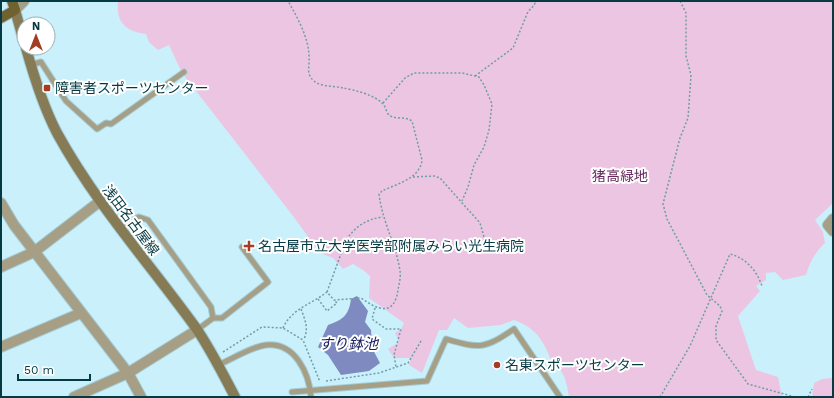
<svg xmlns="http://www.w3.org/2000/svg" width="834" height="398" viewBox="0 0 834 398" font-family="'Work Sans','Noto Sans JP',sans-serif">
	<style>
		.green { fill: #ecc5e3 }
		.water { fill: #7e8ac0 }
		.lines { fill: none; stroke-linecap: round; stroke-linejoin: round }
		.service-casing { stroke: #a3ccd6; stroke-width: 7 }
		.minor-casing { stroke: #a3ccd6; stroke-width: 12 }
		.secondary-casing { stroke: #a3ccd6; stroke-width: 12 }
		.primary-casing { stroke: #a3ccd6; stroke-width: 12 }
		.path { stroke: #709da7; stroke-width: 1.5; stroke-dasharray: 2 2; stroke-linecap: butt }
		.service { stroke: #a69f85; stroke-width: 5 }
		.minor { stroke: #a69f85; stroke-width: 10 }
		.secondary { stroke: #867b55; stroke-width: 10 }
		.primary { stroke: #6f6130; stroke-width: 10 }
		.poi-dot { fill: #a43b23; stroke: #fff; stroke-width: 1.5 }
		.labels { text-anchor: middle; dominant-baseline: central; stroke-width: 4; stroke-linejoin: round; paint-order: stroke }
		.poi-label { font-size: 14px; fill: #053a44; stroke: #fff; text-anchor: start }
		.park-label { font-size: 14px; fill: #682a5e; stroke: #fff }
		.street-label { font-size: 14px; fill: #053a44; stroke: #fff }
		.water-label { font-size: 15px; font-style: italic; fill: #1c1f60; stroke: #fff }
	</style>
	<rect width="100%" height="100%" fill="#caf1fb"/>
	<!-- green -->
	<g class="green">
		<path d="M118 1H833V203L815 220 823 232 825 243C815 253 810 261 806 275L783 280 775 272 766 273V280L756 286 760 291 738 316 756 370 778 377 782 397H569C567 385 565 369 553 365 544 342 538 329 514 320L501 325 468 328 454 318 447 330H439L422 373 409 365 411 358H394L388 349 399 342 395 333 401 329 404 323 369 298 370 276 363 270 353 264 343 269 333 258 323 254 317 249 293 216 182 73 169 45 158 50 149 42 146 34C125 31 116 22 118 1Z"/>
		<polygon points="833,378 833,397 812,397 814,383 822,379"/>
	</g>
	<!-- water -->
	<path class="water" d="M357 296 368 311 365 322 371 330 372 348 380 363 369 371 341 375 328 355 318 347 328 325C343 320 349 315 351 299Z"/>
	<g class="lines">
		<defs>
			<g id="service">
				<polyline points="30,65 41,62 66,101 97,129 106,123 111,124 184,72"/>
				<polyline points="119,227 139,217 148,220 211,307 213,318 197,330"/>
				<polyline points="213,318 222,318 268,282 242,247"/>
				<path d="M218 365C233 359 250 347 266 345 295 342 309 373 311 397"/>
				<path d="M292 392 427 381 446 339C481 349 484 349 514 329L560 397"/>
			</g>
			<g id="minor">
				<polyline points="15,10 24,1"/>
				<polyline points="1,203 14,225 128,373 141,397"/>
				<polyline points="833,219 828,225 833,231"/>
				<polyline points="1,267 34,252 99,202"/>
				<polyline points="1,347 81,313"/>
				<polyline points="74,397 128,373 197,330"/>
			</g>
			<g id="secondary">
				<polyline points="15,10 24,42"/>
				<path d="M26 48C34 77 43 106 57 133 96 204 149 263 196 328 211 350 223 374 235 397"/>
			</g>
			<polyline id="primary" points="1,18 15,10 12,1"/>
		</defs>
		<!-- service casing -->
		<use href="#service" class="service-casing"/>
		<!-- minor casing -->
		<use href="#minor" class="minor-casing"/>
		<!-- secondary casing -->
		<use href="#secondary" class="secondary-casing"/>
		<!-- primary casing -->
		<use href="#primary" class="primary-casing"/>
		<!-- path -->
		<g class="path">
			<polyline points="680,1 686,13 686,56 691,75 688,118 680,138 663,204 667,219 707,295 720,306 722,311 716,326 716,340 748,384 795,397"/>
			<path d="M475 76 513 48 527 14C529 9 533 8 535 3L532 1"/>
			<polyline points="383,103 405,78 414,73 462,73 479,77 484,85 492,104 489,130 484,147 474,165 468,187 462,201"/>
			<polyline points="413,177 434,176 440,178 480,223 484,237 484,252"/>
			<path d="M327 292 346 240C355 227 366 219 383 217"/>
			<polyline points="318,299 327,311 337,303 334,300"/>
			<polyline points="375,308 372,319 386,329 401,329 394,355 396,367"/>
			<path d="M301 309C305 320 309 328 304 339"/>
			<path d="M283 328C291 309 312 304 327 292L334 300 361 298C378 310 394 317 398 290 399 284 401 277 400 271 396 244 382 221 379 194L382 191C396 184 420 179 422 160L412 121C405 116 395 120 389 115 386 112 386 107 383 104 375 95 355 90 343 88 332 85 316 88 310 76 307 71 310 62 309 55 308 36 297 17 288 1"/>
			<polyline points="223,352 262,327 283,328 303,340 320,382"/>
			<polyline points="326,381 379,373 408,363 421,341"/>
			<path d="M660 397 690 346 730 254C746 258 757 271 762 286"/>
			<polyline points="808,397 812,389"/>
		</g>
		<!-- service -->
		<use href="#service" class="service"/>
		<!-- minor -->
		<use href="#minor" class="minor"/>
		<!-- secondary -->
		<use href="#secondary" class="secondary"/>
		<!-- primary -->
		<use href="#primary" class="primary"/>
	</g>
	<!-- markers -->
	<g class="poi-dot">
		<rect x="43" y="84" width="8" height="8" rx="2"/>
		<path d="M247 240h4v4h4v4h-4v4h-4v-4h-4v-4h4z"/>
		<circle cx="497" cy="365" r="4"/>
	</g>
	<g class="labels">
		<!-- poi labels -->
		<g class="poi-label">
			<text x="55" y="88">障害者スポーツセンター</text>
			<text x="258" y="246">名古屋市立大学医学部附属みらい光生病院</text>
			<text x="505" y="365">名東スポーツセンター</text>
		</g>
		<!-- park labels -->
		<g class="park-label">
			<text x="620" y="176">猪高緑地</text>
		</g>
		<!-- street labels -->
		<g class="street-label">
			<text transform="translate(131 220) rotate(53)">浅田名古屋線</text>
		</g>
		<!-- water labels -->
		<g class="water-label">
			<text x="348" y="344">すり鉢池</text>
		</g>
	</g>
	<!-- border -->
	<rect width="834" height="398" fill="none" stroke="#053a44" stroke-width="4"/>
	<!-- north arrow -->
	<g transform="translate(36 36)"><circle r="19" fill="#ffffff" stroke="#9bb0b4"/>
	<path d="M0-3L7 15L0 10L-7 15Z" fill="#a43b23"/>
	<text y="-6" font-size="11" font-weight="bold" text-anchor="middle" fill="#053a44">N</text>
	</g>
	<!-- scale -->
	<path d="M18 374v6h72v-6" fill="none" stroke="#053a44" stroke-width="2"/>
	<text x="24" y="374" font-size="12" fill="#053a44" stroke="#ffffff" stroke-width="3" paint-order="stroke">50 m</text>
</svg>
